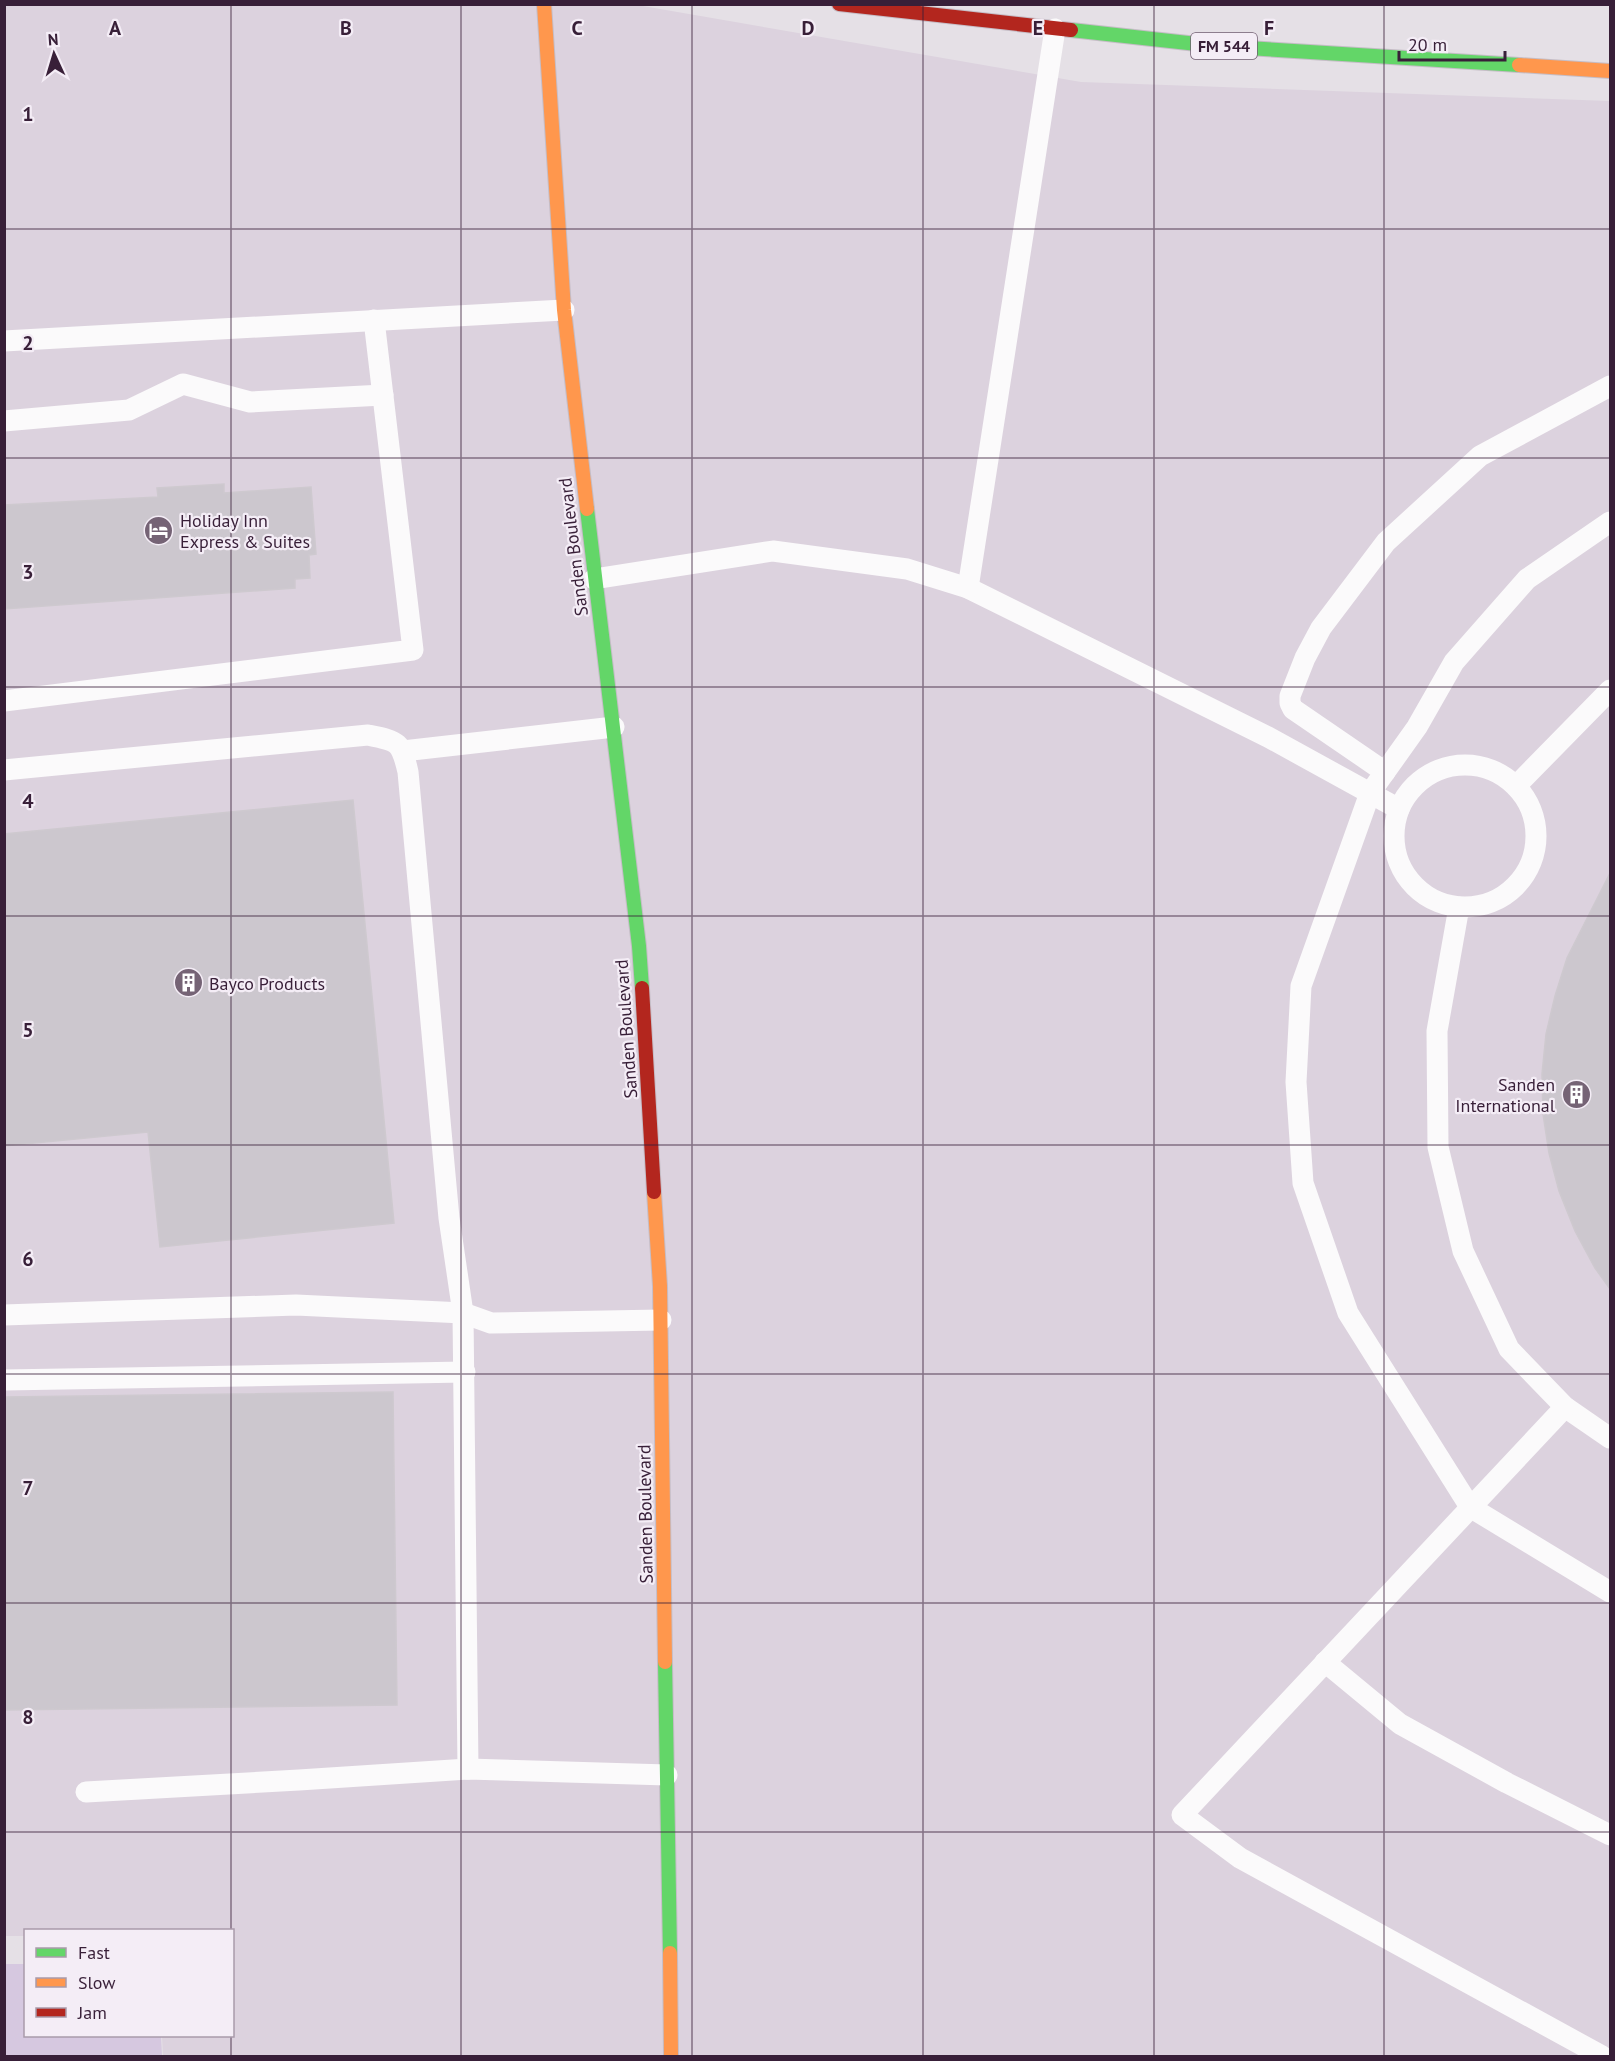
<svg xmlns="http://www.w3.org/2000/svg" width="1615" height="2061" viewBox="0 0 1615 2061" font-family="'PT Sans',sans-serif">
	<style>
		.built { fill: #dcd2de }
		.green { fill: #d6c8e0 }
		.building { fill: #ccc7ce; stroke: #cec9cf; stroke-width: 1.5 }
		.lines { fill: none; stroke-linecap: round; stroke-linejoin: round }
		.fast-casing { stroke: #c5bdc6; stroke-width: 16 }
		.slow-casing { stroke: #c5bdc6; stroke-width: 16 }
		.jam-casing { stroke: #c5bdc6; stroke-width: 16 }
		.lane { stroke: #fbfafb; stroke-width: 21 }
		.fast { stroke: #63d668; stroke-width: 14 }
		.slow { stroke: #ff974d; stroke-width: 14 }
		.jam { stroke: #b3261e; stroke-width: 14 }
		.grid { fill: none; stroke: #381f38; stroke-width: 1.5; stroke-opacity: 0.55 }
		.labels { text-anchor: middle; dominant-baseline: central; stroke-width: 4.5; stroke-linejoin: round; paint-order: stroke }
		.shield { fill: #f4edf6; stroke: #705d71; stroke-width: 1.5 }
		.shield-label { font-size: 16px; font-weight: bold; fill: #381f38 }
		.poi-label { font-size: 18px; fill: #381f38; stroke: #f4edf6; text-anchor: start }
		.street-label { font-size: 18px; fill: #381f38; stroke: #f4edf6 }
		.grid-label { font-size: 20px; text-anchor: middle; font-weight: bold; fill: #381f38; stroke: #f4edf6; stroke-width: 4.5; stroke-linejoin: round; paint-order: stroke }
	</style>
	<rect width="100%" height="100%" fill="#e5e0e6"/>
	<!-- built -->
	<polygon class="built" points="4,5 637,5 1081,82 1610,101 1610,2056 163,2056 162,2036 232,2036 232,1930 26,1930 25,1936 5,1936"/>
	<!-- green -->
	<polygon class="green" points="4,1964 25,1964 26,2036 161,2036 162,2056 5,2056"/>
	<!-- building -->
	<g class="building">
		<polygon points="224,484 224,493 311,487 316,554 309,555 310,578 295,579 295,588 4,609 4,505 158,497 157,488"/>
		<polygon points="353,800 394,1223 160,1247 148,1132 4,1146 4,834"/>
		<polygon points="1610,873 1610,1289 1595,1268 1575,1231 1559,1191 1549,1153 1543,1114 1542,1074 1546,1034 1555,996 1567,958"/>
		<polygon points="393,1392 397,1705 4,1710 4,1397"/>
	</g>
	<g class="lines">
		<defs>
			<g id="fast">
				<polyline points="1071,30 1215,46 1519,65"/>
				<polyline points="587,509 639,946 642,988"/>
				<polyline points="665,1662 670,1953"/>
			</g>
			<g id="slow">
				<polyline points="544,4 564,310 587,509"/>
				<polyline points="1519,65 1610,71"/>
				<polyline points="654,1192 660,1286 665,1662"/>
				<polyline points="670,1953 671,2056"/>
			</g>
			<g id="jam">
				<polyline points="839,4 1071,30"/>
				<polyline points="642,988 654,1192"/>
			</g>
		</defs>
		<!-- fast casing -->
		<use href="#fast" class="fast-casing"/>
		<!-- slow casing -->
		<use href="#slow" class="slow-casing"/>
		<!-- jam casing -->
		<use href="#jam" class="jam-casing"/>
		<!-- lane -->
		<g class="lane">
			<polyline points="4,341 564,310"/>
			<polyline points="4,421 129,410 183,384 250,402 383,395"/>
			<polyline points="1610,522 1527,579 1454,662 1417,727 1370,793 1301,986 1296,1082 1303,1183 1348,1313 1470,1507 1610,1592"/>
			<polyline points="594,579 773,551 907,569 968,588 1268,737 1399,809"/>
			<polyline points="968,588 1055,29"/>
			<polyline points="4,701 413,650 374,320"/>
			<polyline points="403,751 614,727"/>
			<circle cx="1465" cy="836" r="71"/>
			<path d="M4 770 368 735C398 741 401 741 408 772L449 1218 463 1313 468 1769"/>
			<polyline points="1385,772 1293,709 1290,703 1290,696 1305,658 1321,628 1386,542 1480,456 1610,386"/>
			<polyline points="1516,786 1610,690"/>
			<polyline points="1459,907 1437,1031 1438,1147 1463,1251 1509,1349 1565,1407 1610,1438"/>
			<polyline points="4,1315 296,1305 463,1313 491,1323 661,1320"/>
			<polyline points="4,1380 465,1372"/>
			<polyline points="1565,1407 1182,1815 1240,1858 1602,2056"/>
			<polyline points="1325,1662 1400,1724 1507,1783 1610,1835"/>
			<polyline points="86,1792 299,1780 468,1769 667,1775"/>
		</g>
		<!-- fast -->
		<use href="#fast" class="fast"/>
		<!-- slow -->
		<use href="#slow" class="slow"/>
		<!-- jam -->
		<use href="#jam" class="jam"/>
	</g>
	<!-- grid -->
	<path class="grid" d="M231 4V1930M461 4V2056M692 4V2056M923 4V2056M1154 4V2056M1384 4V2056M4 229H1610M4 458H1610M4 687H1610M4 916H1610M4 1145H1610M4 1374H1610M4 1603H1610M4 1832H1610M231 2036V2056"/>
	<!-- icons -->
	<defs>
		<symbol id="hotel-disc" viewBox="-11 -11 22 22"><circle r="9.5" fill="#756375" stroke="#f4edf6"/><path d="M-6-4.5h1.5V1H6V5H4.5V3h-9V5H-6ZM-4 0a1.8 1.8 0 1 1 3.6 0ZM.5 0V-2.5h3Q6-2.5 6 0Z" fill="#fff"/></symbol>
		<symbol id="building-disc" viewBox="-11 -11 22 22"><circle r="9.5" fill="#756375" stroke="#f4edf6"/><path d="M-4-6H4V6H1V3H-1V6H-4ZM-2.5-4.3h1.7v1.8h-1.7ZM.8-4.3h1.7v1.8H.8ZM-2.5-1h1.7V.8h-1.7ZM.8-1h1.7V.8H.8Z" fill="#fff"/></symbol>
	</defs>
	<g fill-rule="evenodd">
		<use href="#hotel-disc" x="142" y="514" width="33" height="33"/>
		<use href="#building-disc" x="172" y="966" width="33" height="33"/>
		<use href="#building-disc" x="1560" y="1078" width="33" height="33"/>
	</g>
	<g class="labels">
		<!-- shield labels -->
		<rect class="shield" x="1191" y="33" width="66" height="26" rx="4.5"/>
		<g class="shield-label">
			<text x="1224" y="46">FM 544</text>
		</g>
		<!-- poi labels -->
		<g class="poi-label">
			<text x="180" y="520">Holiday Inn<tspan x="180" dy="21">Express &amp; Suites</tspan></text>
			<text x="209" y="983">Bayco Products</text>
			<text x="1555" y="1084" text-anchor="end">Sanden<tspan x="1555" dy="21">International</tspan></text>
		</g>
		<!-- street labels -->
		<g class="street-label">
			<text transform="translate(573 547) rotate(-97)">Sanden Boulevard</text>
			<text transform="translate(626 1029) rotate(-94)">Sanden Boulevard</text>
			<text transform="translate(645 1514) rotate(-91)">Sanden Boulevard</text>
		</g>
	</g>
	<g class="grid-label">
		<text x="115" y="35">A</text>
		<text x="346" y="35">B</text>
		<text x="577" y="35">C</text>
		<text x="808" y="35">D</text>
		<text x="1038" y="35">E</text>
		<text x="1269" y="35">F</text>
		<text x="28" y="121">1</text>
		<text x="28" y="350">2</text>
		<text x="28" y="579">3</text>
		<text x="28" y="808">4</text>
		<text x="28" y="1037">5</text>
		<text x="28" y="1266">6</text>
		<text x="28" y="1495">7</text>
		<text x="28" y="1724">8</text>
	</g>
	<!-- border -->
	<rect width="1615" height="2061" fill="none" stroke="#381f38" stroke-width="12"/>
	<!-- legend -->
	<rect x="24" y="1929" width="210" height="108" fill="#f4edf6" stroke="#a99baa" stroke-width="1.5"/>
	<rect x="36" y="1948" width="30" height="9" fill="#63d668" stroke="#a99baa" stroke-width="1.5"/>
	<text x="78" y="1959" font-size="18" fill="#381f38">Fast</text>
	<rect x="36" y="1978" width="30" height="9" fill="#ff974d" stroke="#a99baa" stroke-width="1.5"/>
	<text x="78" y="1989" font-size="18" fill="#381f38">Slow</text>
	<rect x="36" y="2008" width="30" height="9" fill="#b3261e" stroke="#a99baa" stroke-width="1.5"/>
	<text x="78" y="2019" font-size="18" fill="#381f38">Jam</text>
	<!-- north arrow -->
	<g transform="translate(54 54) rotate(356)" stroke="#f4edf6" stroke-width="4.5" paint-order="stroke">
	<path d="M0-4.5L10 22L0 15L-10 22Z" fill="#381f38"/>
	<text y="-9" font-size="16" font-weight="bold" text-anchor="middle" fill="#381f38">N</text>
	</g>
	<!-- scale -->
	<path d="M1399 51v9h106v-9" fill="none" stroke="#381f38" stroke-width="3"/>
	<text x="1408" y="51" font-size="18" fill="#381f38" stroke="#f4edf6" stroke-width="4.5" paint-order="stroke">20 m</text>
</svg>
